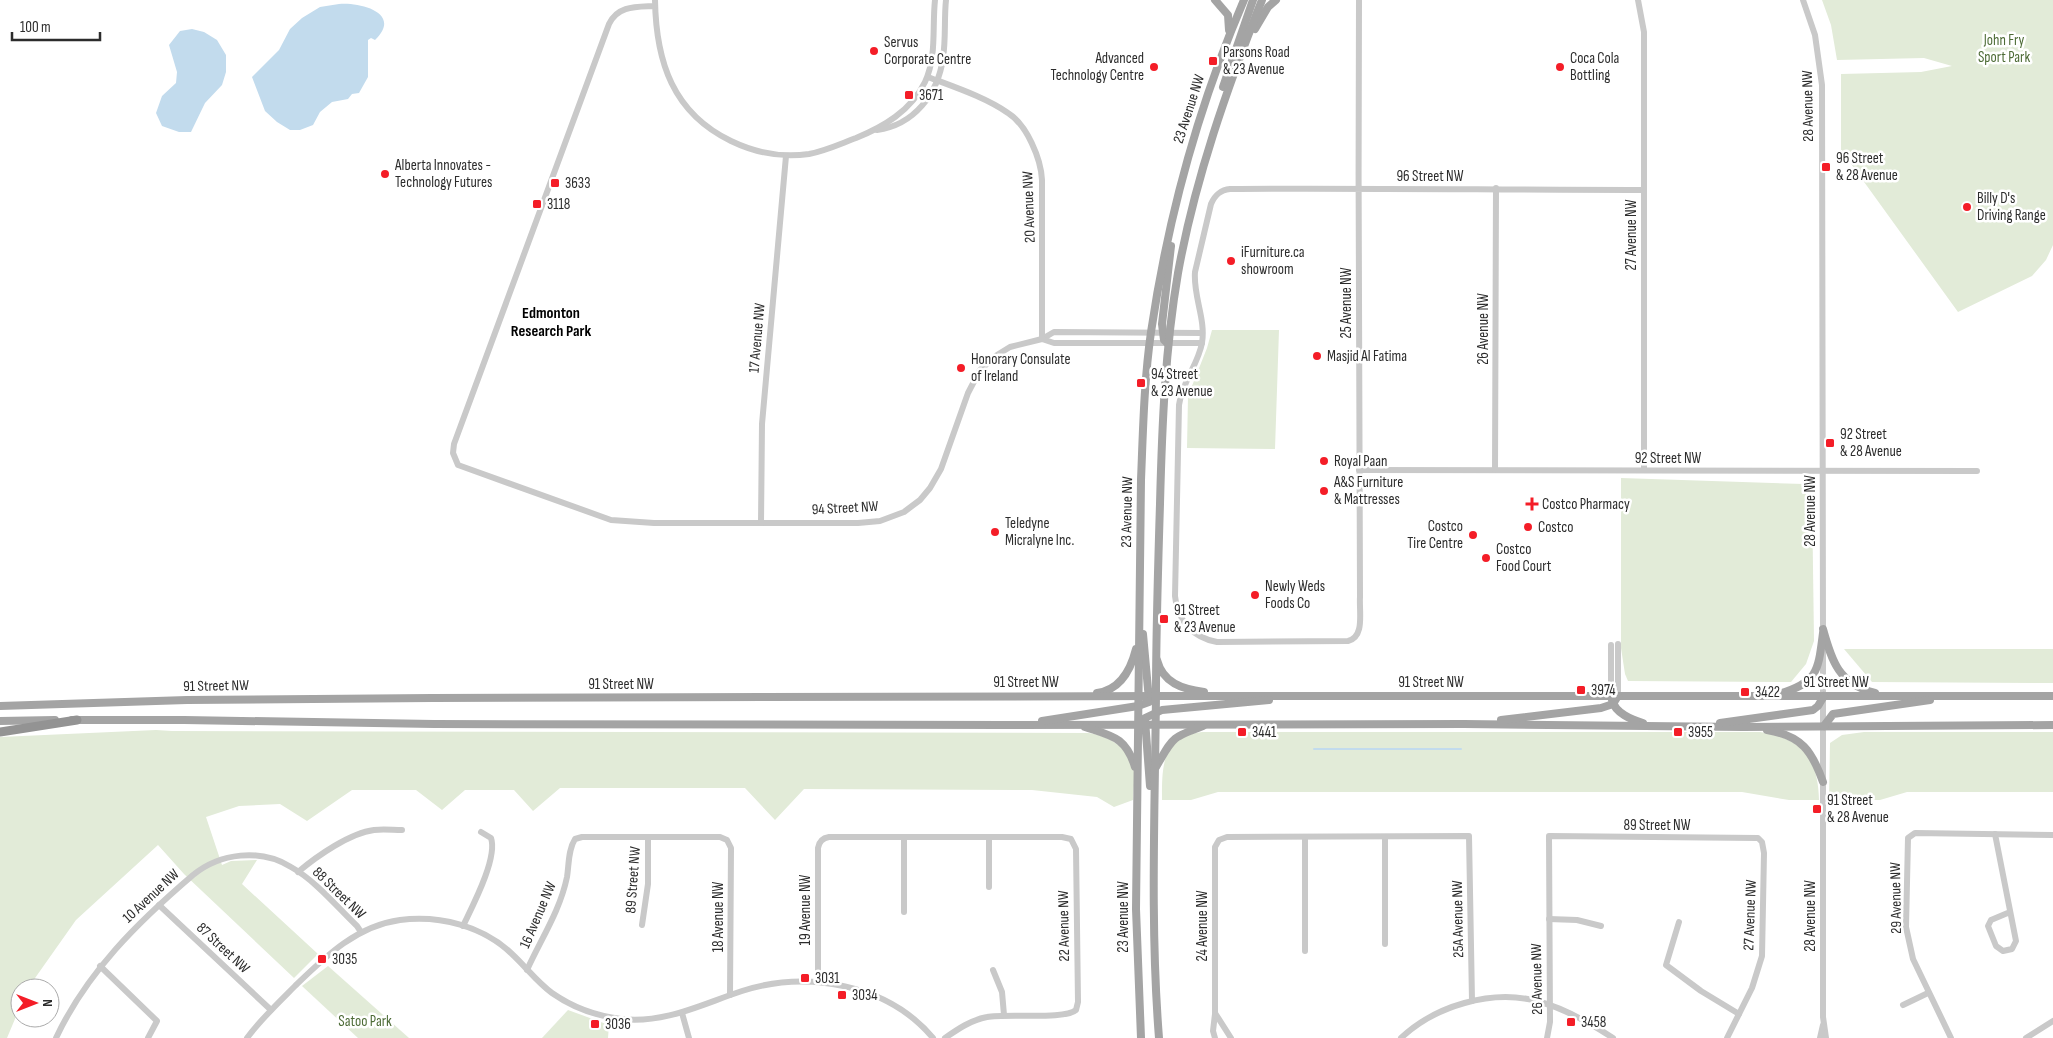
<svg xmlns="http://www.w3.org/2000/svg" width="2053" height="1038" viewBox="0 0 2053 1038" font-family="'Sofia Sans Condensed',sans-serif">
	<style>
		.green { fill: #e2ebd8 }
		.water { fill: #c2dbed }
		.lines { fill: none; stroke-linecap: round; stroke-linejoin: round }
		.stream { stroke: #c2dbed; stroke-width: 2 }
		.minor { stroke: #c9c9c9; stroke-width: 6 }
		.major { stroke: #a4a4a4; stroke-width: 8 }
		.highway { stroke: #939393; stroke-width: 9 }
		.poi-dot { fill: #f41d27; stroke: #fff; stroke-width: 2 }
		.labels { text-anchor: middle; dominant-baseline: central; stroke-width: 5; stroke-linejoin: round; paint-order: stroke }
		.park-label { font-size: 15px; fill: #4d6b36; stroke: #fff }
		.poi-label { font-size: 15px; fill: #2c2c2c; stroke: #fff; text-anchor: start }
		.street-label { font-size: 15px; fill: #2c2c2c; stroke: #fff }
		.neighbourhood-label { font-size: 16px; font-weight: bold; fill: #000; stroke: #fff }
	</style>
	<rect width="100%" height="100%" fill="#fff"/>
	<!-- green -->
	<g class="green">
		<polygon points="1822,0 2053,0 2053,245 2046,260 2032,276 1958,312 1841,150 1841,74 1921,72 1952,66 1924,58 1837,60 1831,25"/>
		<polygon points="1212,330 1279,330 1275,449 1187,448 1188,396 1207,348"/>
		<polygon points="1621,478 1804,484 1812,494 1814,641 1806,664 1791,682 1628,681 1625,674 1621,648"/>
		<polygon points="1844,649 2053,649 2053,683 1872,682"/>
		<path d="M156 730 172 731 1088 733C1109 736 1126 746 1133 767 1136 777 1133 790 1133 800L1114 807 1097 797 1032 790 804 789 775 820 745 788H560L533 811 514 790H465L442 810 416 790H352L307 821 280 804 239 806 206 817 222 865 231 861 257 860 242 884 318 954 294 978 184 874 158 845 76 920 28 988H20V1007L7 1038H0V737Z"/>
		<path d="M1202 732H1760C1802 738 1818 758 1819 800H1789L1742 792H1218L1191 800H1162C1162 767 1161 737 1202 732Z"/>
		<polygon points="1864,732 2053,732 2053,792 1907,792 1880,800 1829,800 1830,743 1842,735"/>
		<polygon points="328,966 409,1038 358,1038 302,986"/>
		<polygon points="568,1010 609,1025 608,1038 542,1038"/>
	</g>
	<!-- water -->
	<g class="water">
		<path d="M339 4C360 2 403 13 375 40L371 38 368 40V77L359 93 352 94 348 99 332 102 320 112 313 125 300 130H290L277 122 265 111 252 77 279 50 290 29 302 18 320 7Z"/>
		<polygon points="192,29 204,32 217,40 226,55 226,72 222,85 205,103 191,132 179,132 162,126 156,113 162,96 176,83 177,72 169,45 180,31"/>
	</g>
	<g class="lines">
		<!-- stream -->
		<polyline class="stream" points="1314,749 1461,749"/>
		<!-- minor -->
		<g class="minor">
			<path d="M655 0C656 62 673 113 731 141 756 153 782 158 809 154 825 151 840 144 856 138 883 127 911 111 925 82 937 56 932 28 935 0"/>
			<path d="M1359 0C1358 199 1359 398 1360 597 1359 612 1365 637 1348 641L1217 642C1194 638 1177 621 1175 596L1179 405C1182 382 1198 365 1202 343 1206 319 1193 296 1195 272L1211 204C1215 195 1220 190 1230 189 1368 188 1505 190 1643 190"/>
			<polyline points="1638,0 1644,32 1644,470"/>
			<polyline points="1803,0 1815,35 1822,85 1823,634"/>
			<path d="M655 6C637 7 618 5 609 24L454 444 453 453 458 465 611 520 654 523H858L880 521 904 512 920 500 930 488 941 469 968 393 980 370 997 355 1010 347 1042 339 1054 332 1202 333"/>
			<path d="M928 77C954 87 985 97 1008 113 1027 125 1041 159 1042 180V339"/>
			<path d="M877 130C914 125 938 94 943 58 946 39 944 19 946 0"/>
			<polyline points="1042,339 1054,343 1202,343"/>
			<polyline points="1359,470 1977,471"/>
			<polyline points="1495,470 1496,188"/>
			<polyline points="761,523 762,424 786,156"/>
			<polyline points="1611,645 1611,696"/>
			<polyline points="1823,649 1823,1017 1826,1038"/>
			<polyline points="1618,696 1618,644"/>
			<polyline points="1995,834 2016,941 2012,949 2003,951 1996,946 1988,926 1991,920 2010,912"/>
			<polyline points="989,837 989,887"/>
			<path d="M298 872C317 856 350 833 374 830 383 829 393 830 402 830"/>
			<polyline points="159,905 271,1010"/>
			<polyline points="904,912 904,837"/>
			<polyline points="1549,919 1577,920 1601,926"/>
			<polyline points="1679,922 1666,965 1701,991 1739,1014"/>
			<polyline points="642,925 648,884 648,837"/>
			<path d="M463 926C472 907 498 858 491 838L481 832"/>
			<polyline points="1385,944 1385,837"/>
			<polyline points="1305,951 1305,837"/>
			<polyline points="100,966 157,1021 148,1038"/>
			<path d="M527 970C541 939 560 911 567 877 569 865 568 850 575 839L582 837H720L727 840 731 848 730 995"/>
			<polyline points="993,970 1002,992 1004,1015"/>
			<path d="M818 982V848C819 841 823 838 829 837H1062L1071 839 1076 849 1078 1002 1076 1010C1065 1020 1006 1013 987 1017 971 1020 958 1029 945 1038"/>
			<polyline points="1903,1005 1928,993"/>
			<polyline points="682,1013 689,1038"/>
			<path d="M56 1038C87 972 138 922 193 875 220 853 260 848 291 867 316 881 337 907 357 926L361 932"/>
			<path d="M247 1038C261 1019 278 1003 295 986 325 957 356 926 400 920 440 915 483 926 512 954 526 967 537 982 552 993 572 1007 596 1016 621 1019 665 1024 702 1004 742 991 807 970 888 984 933 1038"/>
			<polyline points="1215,1038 1213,1031 1215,1014"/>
			<polyline points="1231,1038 1215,1013 1215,847 1219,840 1227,837 1469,836 1472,1001"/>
			<path d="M1401 1038C1435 1006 1491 989 1537 1001 1564 1008 1590 1023 1613 1038"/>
			<polyline points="1547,1038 1550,1022 1549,836 1758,838 1762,842 1764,853 1762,956 1752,988 1727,1038"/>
			<polyline points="1820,1038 1823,1025"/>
			<polyline points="1951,1038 1913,959 1906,927 1908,838 1915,833 2053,835"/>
			<polyline points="2026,1038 2053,1021"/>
		</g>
		<!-- major -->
		<g class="major">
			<polyline points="1215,0 1228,15 1229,30"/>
			<polyline points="1255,29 1268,7 1276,0"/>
			<polyline points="1223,87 1253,0"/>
			<polyline points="1168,344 1164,340 1162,324 1171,246"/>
			<path d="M1823 629C1832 662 1839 684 1875 693"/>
			<polyline points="1143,634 1149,700"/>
			<path d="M1157 660C1163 683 1182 689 1204 692"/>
			<path d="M1097 693C1120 690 1131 669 1136 649"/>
			<path d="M1779 694C1818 682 1818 672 1823 633"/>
			<path d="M1612 700C1615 713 1632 720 1643 723"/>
			<polyline points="0,706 187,700 432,698 1162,696 2053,696"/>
			<polyline points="72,720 184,720 434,724 1003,725 1464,724 1743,727 2053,725"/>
			<polyline points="1145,720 1150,786"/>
			<polyline points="1501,720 1601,708 1613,704 1618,696"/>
			<polyline points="0,721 55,720"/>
			<polyline points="1042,721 1138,706 1149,702 1156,696"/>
			<polyline points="1720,723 1813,710 1818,706 1824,696"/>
			<polyline points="1138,724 1145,718 1162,710 1269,700"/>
			<polyline points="1824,726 1833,714 1930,700"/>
			<path d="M1085 727C1112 736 1126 737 1135 767"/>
			<path d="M1767 730C1802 736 1812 751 1823 782"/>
			<path d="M1156 767C1173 738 1170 738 1203 726"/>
			<path d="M1141 1038 1136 909 1141 480C1143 431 1144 381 1151 332 1168 217 1198 107 1244 0"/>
			<path d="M1159 1038C1150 924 1155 809 1156 694 1156 631 1158 568 1160 504 1162 426 1165 349 1178 273 1195 179 1227 88 1262 0"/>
		</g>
		<!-- highway -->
		<polyline class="highway" points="0,732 77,720"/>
	</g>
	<!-- markers -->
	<g class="poi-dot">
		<circle cx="874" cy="51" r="5"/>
		<rect x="1208" y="56" width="10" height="10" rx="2.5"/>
		<circle cx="1154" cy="67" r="5"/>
		<circle cx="1560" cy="67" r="5"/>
		<rect x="904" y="90" width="10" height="10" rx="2.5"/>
		<rect x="1821" y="162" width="10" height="10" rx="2.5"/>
		<circle cx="385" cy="174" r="5"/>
		<rect x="550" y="178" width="10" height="10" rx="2.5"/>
		<rect x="532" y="199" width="10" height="10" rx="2.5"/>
		<circle cx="1967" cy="207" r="5"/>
		<circle cx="1231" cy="261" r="5"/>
		<circle cx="1317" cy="356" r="5"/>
		<circle cx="961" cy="368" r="5"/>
		<rect x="1136" y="378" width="10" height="10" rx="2.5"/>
		<rect x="1825" y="438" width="10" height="10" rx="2.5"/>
		<circle cx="1324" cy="461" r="5"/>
		<circle cx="1324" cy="491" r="5"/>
		<path d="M1529.5 496.5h5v5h5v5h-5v5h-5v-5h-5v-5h5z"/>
		<circle cx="1528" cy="527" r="5"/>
		<circle cx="995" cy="532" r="5"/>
		<circle cx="1473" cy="535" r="5"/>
		<circle cx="1486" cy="558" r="5"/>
		<circle cx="1255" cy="595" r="5"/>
		<rect x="1159" y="614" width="10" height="10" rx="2.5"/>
		<rect x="1576" y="685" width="10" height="10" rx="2.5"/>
		<rect x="1740" y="687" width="10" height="10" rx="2.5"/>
		<rect x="1237" y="727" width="10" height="10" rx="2.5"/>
		<rect x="1673" y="727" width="10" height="10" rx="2.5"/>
		<rect x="1812" y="804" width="10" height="10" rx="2.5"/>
		<rect x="317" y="954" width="10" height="10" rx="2.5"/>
		<rect x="800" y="973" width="10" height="10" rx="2.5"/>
		<rect x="837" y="990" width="10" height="10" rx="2.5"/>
		<rect x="1566" y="1017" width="10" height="10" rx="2.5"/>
		<rect x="590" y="1019" width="10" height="10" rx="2.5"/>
	</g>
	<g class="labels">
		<!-- park labels -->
		<g class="park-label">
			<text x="2004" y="40">John Fry<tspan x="2004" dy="17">Sport Park</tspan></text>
			<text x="365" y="1021">Satoo Park</text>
		</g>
		<!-- poi labels -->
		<g class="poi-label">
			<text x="884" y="42">Servus<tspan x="884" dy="17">Corporate Centre</tspan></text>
			<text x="1223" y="52">Parsons Road<tspan x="1223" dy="17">&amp; 23 Avenue</tspan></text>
			<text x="1144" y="58" text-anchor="end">Advanced<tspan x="1144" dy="17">Technology Centre</tspan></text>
			<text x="1570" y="58">Coca Cola<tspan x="1570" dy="17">Bottling</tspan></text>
			<text x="919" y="95">3671</text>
			<text x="1836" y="158">96 Street<tspan x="1836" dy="17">&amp; 28 Avenue</tspan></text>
			<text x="395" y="165">Alberta Innovates -<tspan x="395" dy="17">Technology Futures</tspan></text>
			<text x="565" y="183">3633</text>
			<text x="1977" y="198">Billy D's<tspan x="1977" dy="17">Driving Range</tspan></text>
			<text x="547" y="204">3118</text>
			<text x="1241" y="252">iFurniture.ca<tspan x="1241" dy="17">showroom</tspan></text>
			<text x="1327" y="356">Masjid Al Fatima</text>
			<text x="971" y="359">Honorary Consulate<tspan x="971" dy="17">of Ireland</tspan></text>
			<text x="1151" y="374">94 Street<tspan x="1151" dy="17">&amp; 23 Avenue</tspan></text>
			<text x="1840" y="434">92 Street<tspan x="1840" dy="17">&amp; 28 Avenue</tspan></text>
			<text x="1334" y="461">Royal Paan</text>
			<text x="1334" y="482">A&amp;S Furniture<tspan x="1334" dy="17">&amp; Mattresses</tspan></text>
			<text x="1542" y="504">Costco Pharmacy</text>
			<text x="1005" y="523">Teledyne<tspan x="1005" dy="17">Micralyne Inc.</tspan></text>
			<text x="1463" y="526" text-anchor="end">Costco<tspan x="1463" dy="17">Tire Centre</tspan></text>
			<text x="1538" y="527">Costco</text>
			<text x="1496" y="549">Costco<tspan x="1496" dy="17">Food Court</tspan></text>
			<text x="1265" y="586">Newly Weds<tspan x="1265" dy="17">Foods Co</tspan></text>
			<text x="1174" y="610">91 Street<tspan x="1174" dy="17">&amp; 23 Avenue</tspan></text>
			<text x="1591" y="690">3974</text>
			<text x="1755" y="692">3422</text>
			<text x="1252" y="732">3441</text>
			<text x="1688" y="732">3955</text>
			<text x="1827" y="800">91 Street<tspan x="1827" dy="17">&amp; 28 Avenue</tspan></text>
			<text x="332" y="959">3035</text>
			<text x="815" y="978">3031</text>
			<text x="852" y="995">3034</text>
			<text x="1581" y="1022">3458</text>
			<text x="605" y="1024">3036</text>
		</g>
		<!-- street labels -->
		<g class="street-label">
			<text transform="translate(1808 106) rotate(-91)">28 Avenue NW</text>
			<text transform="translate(1189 109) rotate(-72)">23 Avenue NW</text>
			<text x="1430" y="176">96 Street NW</text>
			<text transform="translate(1029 207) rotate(-92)">20 Avenue NW</text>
			<text transform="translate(1631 235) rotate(-90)">27 Avenue NW</text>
			<text transform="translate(1346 303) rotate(-90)">25 Avenue NW</text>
			<text transform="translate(1483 329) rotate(-90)">26 Avenue NW</text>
			<text transform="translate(757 338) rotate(-85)">17 Avenue NW</text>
			<text x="1668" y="458">92 Street NW</text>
			<text transform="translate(845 508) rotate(-3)">94 Street NW</text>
			<text transform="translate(1810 511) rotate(-90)">28 Avenue NW</text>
			<text transform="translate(1127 512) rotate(-89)">23 Avenue NW</text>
			<text x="1026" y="682">91 Street NW</text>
			<text x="1431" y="682">91 Street NW</text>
			<text x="1836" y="682">91 Street NW</text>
			<text x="621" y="684">91 Street NW</text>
			<text transform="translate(216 686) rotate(-1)">91 Street NW</text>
			<text x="1657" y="825">89 Street NW</text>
			<text transform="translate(633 880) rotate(-86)">89 Street NW</text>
			<text transform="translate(339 893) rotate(44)">88 Street NW</text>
			<text transform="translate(151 896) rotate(-43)">10 Avenue NW</text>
			<text transform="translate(1896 898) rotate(-91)">29 Avenue NW</text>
			<text transform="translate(805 910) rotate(-90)">19 Avenue NW</text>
			<text transform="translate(538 915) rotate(-67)">16 Avenue NW</text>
			<text transform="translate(1750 915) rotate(-88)">27 Avenue NW</text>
			<text transform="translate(1810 916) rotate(-90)">28 Avenue NW</text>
			<text transform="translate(718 917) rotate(-90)">18 Avenue NW</text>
			<text transform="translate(1123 917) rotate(-90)">23 Avenue NW</text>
			<text transform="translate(1458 919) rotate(-91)">25A Avenue NW</text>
			<text transform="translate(1064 926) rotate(-91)">22 Avenue NW</text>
			<text transform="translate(1202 926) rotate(-90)">24 Avenue NW</text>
			<text transform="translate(223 948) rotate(43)">87 Street NW</text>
			<text transform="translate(1537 979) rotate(-91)">26 Avenue NW</text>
		</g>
		<!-- neighbourhood labels -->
		<g class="neighbourhood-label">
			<text x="551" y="313">Edmonton<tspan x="551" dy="18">Research Park</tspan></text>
		</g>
	</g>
	<!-- north arrow -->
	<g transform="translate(35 1003) rotate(90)"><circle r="24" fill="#ffffff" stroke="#ababab"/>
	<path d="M0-4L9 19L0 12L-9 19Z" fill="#f41d27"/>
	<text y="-8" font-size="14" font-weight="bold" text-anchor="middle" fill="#2c2c2c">N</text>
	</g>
	<!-- scale -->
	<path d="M12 32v8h88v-8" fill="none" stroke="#2c2c2c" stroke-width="2.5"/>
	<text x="20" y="32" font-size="15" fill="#2c2c2c" stroke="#ffffff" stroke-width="4" paint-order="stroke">100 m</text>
</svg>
